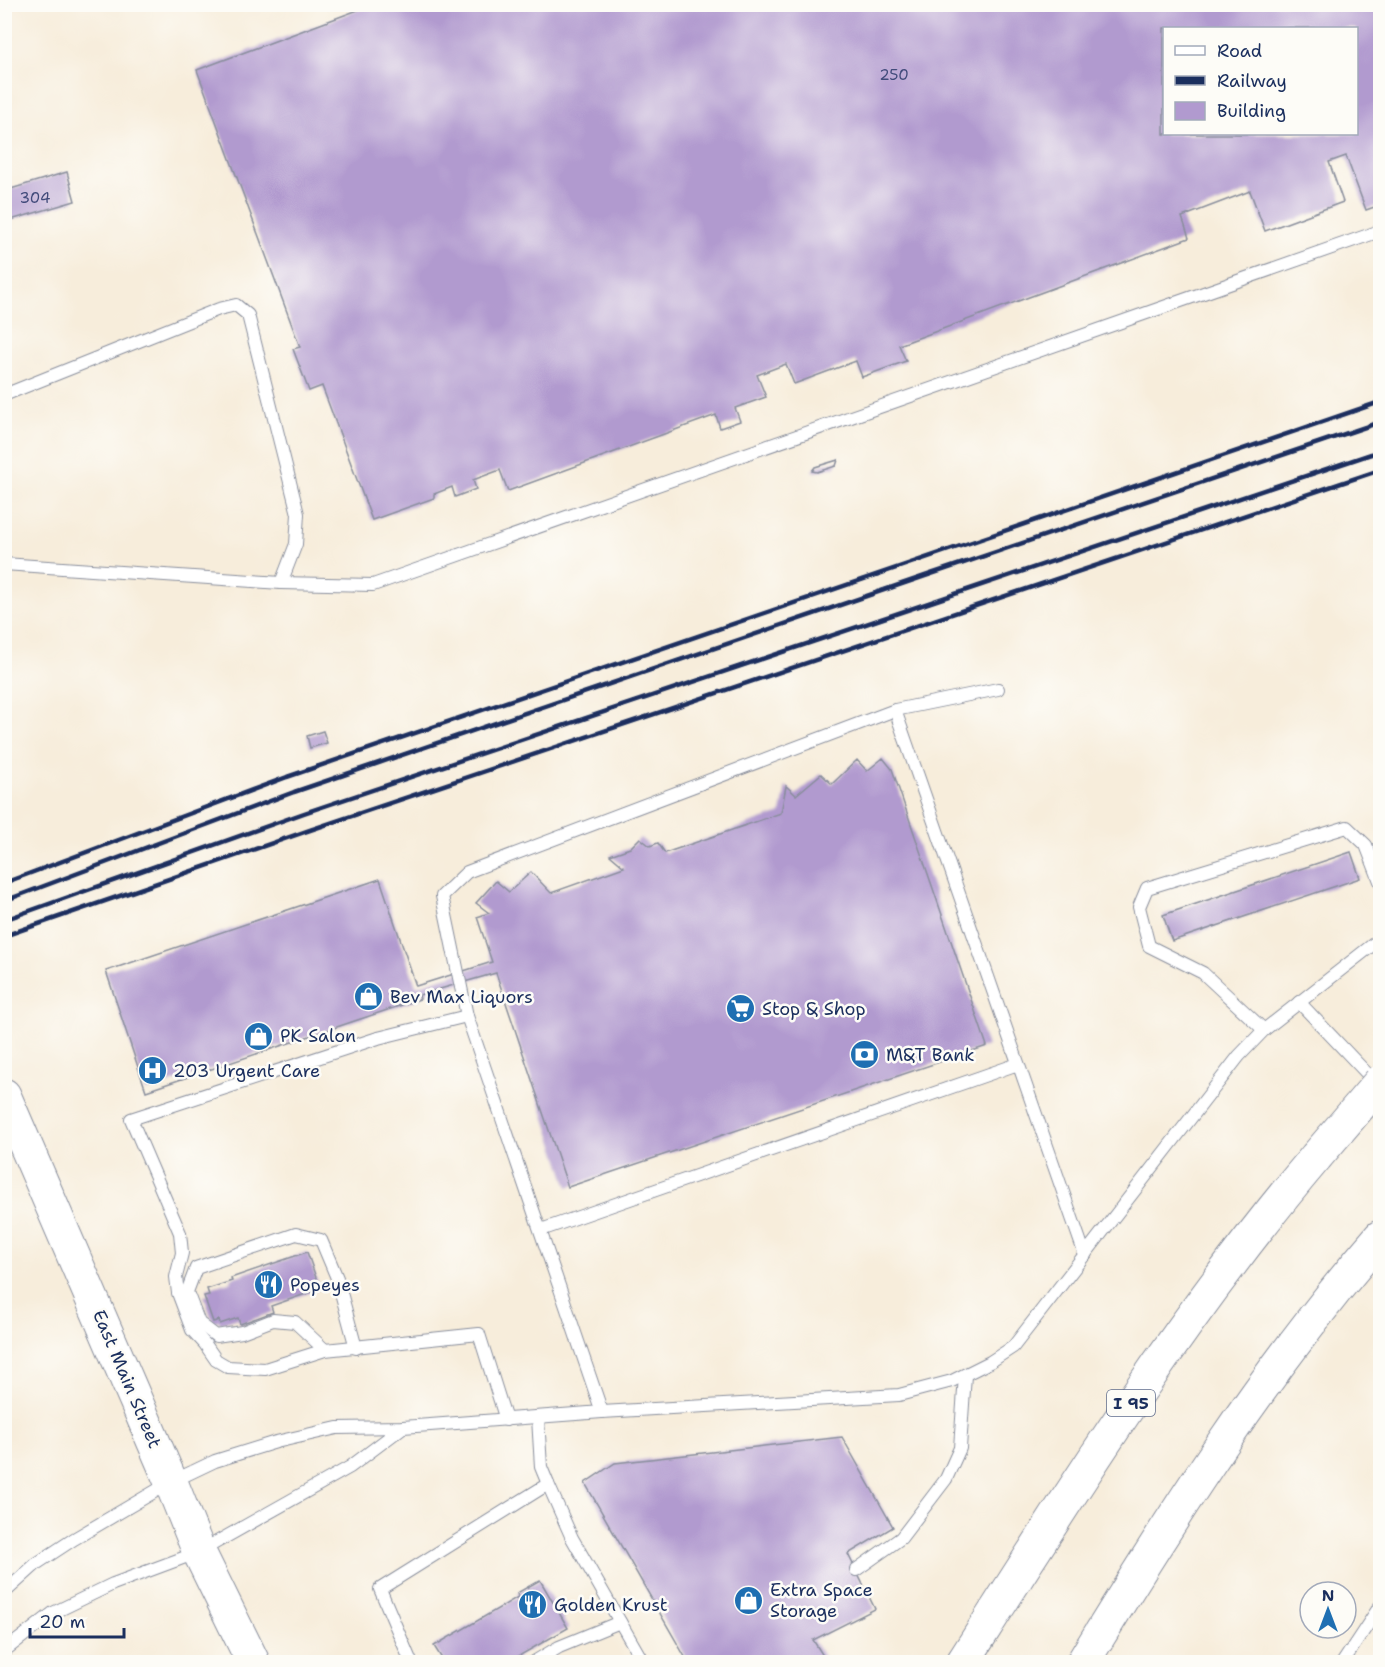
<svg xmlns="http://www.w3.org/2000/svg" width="1385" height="1667" viewBox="0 0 1385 1667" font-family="'Shantell Sans',sans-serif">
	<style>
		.building { fill: #b19acf; fill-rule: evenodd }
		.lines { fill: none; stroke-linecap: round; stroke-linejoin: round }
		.service-casing { stroke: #898e9c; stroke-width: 14 }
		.secondary-casing { stroke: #898e9c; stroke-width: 35 }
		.motorway-casing { stroke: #898e9c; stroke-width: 35 }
		.service { stroke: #fff; stroke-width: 12 }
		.secondary { stroke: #fff; stroke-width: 33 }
		.motorway { stroke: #fff; stroke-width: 33 }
		.rail { stroke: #1b2f5e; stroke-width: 4.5 }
		.motorway-bridge-casing { stroke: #898e9c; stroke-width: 35; stroke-linecap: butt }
		.motorway-bridge { stroke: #fff; stroke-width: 33 }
		.labels { text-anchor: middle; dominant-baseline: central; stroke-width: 5; stroke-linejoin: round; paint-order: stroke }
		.number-label { font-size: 15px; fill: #404a7a }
		.shield { fill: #fdfcf7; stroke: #5f6c8c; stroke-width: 1.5 }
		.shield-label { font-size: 16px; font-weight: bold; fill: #1b2f5e }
		.poi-label { font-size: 18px; fill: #1b2f5e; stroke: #fdfcf7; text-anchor: start }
		.street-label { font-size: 18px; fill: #1b2f5e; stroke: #fdfcf7 }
	</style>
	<rect width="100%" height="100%" fill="#fdfcf7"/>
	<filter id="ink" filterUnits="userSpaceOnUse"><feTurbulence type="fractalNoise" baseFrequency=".0167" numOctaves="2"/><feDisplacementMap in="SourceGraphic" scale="12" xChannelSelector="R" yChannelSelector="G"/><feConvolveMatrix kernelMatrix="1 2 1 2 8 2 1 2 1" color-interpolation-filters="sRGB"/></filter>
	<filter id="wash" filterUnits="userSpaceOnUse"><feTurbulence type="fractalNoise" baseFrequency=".008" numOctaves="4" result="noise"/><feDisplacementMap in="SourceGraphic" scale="24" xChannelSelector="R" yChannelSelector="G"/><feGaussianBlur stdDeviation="1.35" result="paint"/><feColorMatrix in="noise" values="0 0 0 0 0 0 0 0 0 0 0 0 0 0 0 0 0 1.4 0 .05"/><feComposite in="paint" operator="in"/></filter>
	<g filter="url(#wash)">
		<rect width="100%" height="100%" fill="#f7eddb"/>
		<g id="blocks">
			<!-- building -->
			<g class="building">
				<path d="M374 4H1380V205L1366 210 1346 156 1329 162 1343 202 1265 231 1250 191 1182 217 1189 238 899 345 906 361 862 377 856 361 794 384 786 364 757 375 766 397 735 408 740 421 720 428 716 415 508 491 500 470 473 480 476 489 455 497 452 487 434 494V498L372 520 322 386 309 391 293 349 300 347 197 70ZM1164 28H1356V134H1164Z"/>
				<polygon points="67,172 75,201 4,222 4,191"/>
				<polygon points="838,460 836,466 817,472 812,471 815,467"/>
				<polygon points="323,731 327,743 310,748 307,736"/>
				<polygon points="883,758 892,769 987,1046 568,1187 496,973 419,995 420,999 146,1091 106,971 380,879 416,986 492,962 477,917 489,913 476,903 496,881 509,892 531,872 551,893 624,867 610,855 630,848 640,838 650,846 658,843 665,853 781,813 786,786 796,795 821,774 832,784 857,760 867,771"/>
				<polygon points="1351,852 1360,878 1172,941 1163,915"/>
				<polygon points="307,1252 320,1289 271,1306 273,1312 240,1324 238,1318 220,1324 219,1320 213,1322 204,1296 209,1295 207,1289 232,1281 231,1278"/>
				<polygon points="842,1437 893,1527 848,1554 875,1609 813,1640 827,1662 688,1662 585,1483 615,1463"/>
				<polygon points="540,1580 568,1628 517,1657 520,1662 444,1662 434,1646 518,1597 517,1593"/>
			</g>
		</g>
	</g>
	<g filter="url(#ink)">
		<use href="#blocks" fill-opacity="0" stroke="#898e9c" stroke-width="1.5"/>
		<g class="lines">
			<defs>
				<g id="service">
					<polyline points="4,395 219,309 236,305 248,315 298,514 296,544 281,583"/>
					<polyline points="4,564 281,583 373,585 1380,231"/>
					<polyline points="895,710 998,689"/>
					<polyline points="1299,1002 1377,1084"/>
					<polyline points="467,1016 378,1038 131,1119 180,1233 182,1253 176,1277 178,1293 192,1330 205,1344 216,1360 228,1367 265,1369 325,1350 479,1334 506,1420"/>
					<polyline points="1264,1030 1203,973 1149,946 1139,907 1147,888 1347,827 1366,845 1380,881"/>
					<polyline points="541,1230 1018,1064"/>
					<polyline points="325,1350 295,1322 273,1320 242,1332 216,1336 199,1323 187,1292 196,1268 296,1234 321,1240 337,1278 356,1348"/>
					<polyline points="602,1412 467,1016 442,896 467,872 895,710 1085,1255"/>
					<polyline points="538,1418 541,1467 548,1484 572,1538 643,1662"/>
					<polyline points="856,1570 901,1538 946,1479 960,1448 965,1375"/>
					<polyline points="4,1593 36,1564 74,1539 171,1482 215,1461 276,1442 337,1428 403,1427 602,1412 899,1395 952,1381 990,1362 1013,1347 1239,1056 1264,1030 1380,939"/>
					<polyline points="4,1651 53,1613 113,1584 199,1552 350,1467 403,1427"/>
					<polyline points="411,1662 380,1589 548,1484"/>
					<polyline points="534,1662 559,1647 620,1622"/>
					<polyline points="1343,1662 1380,1606"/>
				</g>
				<polyline id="secondary" points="4,1095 171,1482 199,1552 253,1662"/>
				<g id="motorway">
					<path d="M963 1662C1073 1489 1183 1314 1316 1157"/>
					<path d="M1083 1662C1174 1513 1265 1370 1380 1237"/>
				</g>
			</defs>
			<!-- service casing -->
			<use href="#service" class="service-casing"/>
			<!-- secondary casing -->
			<use href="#secondary" class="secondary-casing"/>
			<!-- motorway casing -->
			<use href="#motorway" class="motorway-casing"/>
			<!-- service -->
			<use href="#service" class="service"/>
			<!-- secondary -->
			<use href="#secondary" class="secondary"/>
			<!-- motorway -->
			<use href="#motorway" class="motorway"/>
			<!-- rail -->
			<g class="rail">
				<polyline points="4,883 287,777 1380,402"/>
				<polyline points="4,901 294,792 931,574 1380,422"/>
				<polyline points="4,920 304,813 1380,451"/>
				<polyline points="4,936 310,830 1380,470"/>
			</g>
			<defs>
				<polyline id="motorway-bridge" points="1316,1157 1380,1082"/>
			</defs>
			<!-- motorway-bridge casing -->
			<use href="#motorway-bridge" class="motorway-bridge-casing"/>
			<!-- motorway-bridge -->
			<use href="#motorway-bridge" class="motorway-bridge"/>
		</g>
	</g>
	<!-- icons -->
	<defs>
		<symbol id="shop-disc" viewBox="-11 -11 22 22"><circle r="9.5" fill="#1f6fb2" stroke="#fdfcf7"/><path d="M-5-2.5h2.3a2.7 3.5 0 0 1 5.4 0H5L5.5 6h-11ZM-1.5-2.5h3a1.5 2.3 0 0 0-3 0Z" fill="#fff"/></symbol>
		<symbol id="supermarket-disc" viewBox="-11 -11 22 22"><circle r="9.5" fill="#1f6fb2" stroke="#fdfcf7"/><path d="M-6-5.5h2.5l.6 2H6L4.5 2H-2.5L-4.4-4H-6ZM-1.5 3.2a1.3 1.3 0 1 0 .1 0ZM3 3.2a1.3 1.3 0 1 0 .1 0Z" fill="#fff"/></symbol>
		<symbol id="bank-disc" viewBox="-11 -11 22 22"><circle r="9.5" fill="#1f6fb2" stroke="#fdfcf7"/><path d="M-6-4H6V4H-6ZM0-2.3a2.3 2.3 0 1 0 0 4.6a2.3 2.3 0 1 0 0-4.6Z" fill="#fff"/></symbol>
		<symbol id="hospital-disc" viewBox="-11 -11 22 22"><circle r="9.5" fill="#1f6fb2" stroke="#fdfcf7"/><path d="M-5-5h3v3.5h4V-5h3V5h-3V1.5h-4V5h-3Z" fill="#fff"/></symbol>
		<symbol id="restaurant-disc" viewBox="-11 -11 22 22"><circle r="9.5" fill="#1f6fb2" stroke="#fdfcf7"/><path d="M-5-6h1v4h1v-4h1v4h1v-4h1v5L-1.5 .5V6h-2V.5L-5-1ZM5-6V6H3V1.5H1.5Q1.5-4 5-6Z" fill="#fff"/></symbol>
	</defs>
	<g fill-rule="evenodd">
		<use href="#shop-disc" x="352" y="980" width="33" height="33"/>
		<use href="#supermarket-disc" x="724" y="992" width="33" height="33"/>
		<use href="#shop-disc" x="242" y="1020" width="33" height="33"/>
		<use href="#bank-disc" x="848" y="1038" width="33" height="33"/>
		<use href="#hospital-disc" x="136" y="1054" width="33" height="33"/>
		<use href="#restaurant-disc" x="252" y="1268" width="33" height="33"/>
		<use href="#shop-disc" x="732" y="1584" width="33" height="33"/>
		<use href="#restaurant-disc" x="516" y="1588" width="33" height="33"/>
	</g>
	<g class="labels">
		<!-- number labels -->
		<g class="number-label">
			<text x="894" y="75">250</text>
			<text x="35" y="198">304</text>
		</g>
		<!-- shield labels -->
		<rect class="shield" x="1107" y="1390" width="48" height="26" rx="4.5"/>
		<g class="shield-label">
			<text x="1131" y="1403">I 95</text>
		</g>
		<!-- poi labels -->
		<g class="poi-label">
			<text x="390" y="997">Bev Max Liquors</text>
			<text x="762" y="1009">Stop &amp; Shop</text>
			<text x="280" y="1036">PK Salon</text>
			<text x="886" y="1055">M&amp;T Bank</text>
			<text x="173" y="1071">203 Urgent Care</text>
			<text x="290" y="1285">Popeyes</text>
			<text x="770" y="1590">Extra Space<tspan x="770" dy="21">Storage</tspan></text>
			<text x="554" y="1605">Golden Krust</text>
		</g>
		<!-- street labels -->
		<g class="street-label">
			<text transform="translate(127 1379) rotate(67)">East Main Street</text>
		</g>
	</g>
	<!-- margin -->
	<rect width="1385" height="1667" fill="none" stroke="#fdfcf7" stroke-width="24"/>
	<!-- legend -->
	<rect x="1163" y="27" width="195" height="108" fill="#fdfcf7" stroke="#a3aaba" stroke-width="1.5"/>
	<rect x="1175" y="46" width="30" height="9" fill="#ffffff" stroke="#a3aaba" stroke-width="1.5"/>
	<text x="1217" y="57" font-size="18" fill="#1b2f5e">Road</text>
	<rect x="1175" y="76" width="30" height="9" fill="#1b2f5e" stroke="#a3aaba" stroke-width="1.5"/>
	<text x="1217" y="87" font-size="18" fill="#1b2f5e">Railway</text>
	<rect x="1175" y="102" width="30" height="18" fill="#b19acf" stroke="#a3aaba" stroke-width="1.5"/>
	<text x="1217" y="117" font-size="18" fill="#1b2f5e">Building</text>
	<!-- north arrow -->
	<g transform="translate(1328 1610)"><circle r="28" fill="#fdfcf7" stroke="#a3aaba" stroke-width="1.5"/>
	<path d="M0-4.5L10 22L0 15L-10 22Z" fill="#1f6fb2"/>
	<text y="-9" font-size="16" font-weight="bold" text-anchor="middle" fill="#1b2f5e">N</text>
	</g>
	<!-- scale -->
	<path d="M30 1628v9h94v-9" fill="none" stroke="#1b2f5e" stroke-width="3"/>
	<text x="39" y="1628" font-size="18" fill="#1b2f5e" stroke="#fdfcf7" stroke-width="4.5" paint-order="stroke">20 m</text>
</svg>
